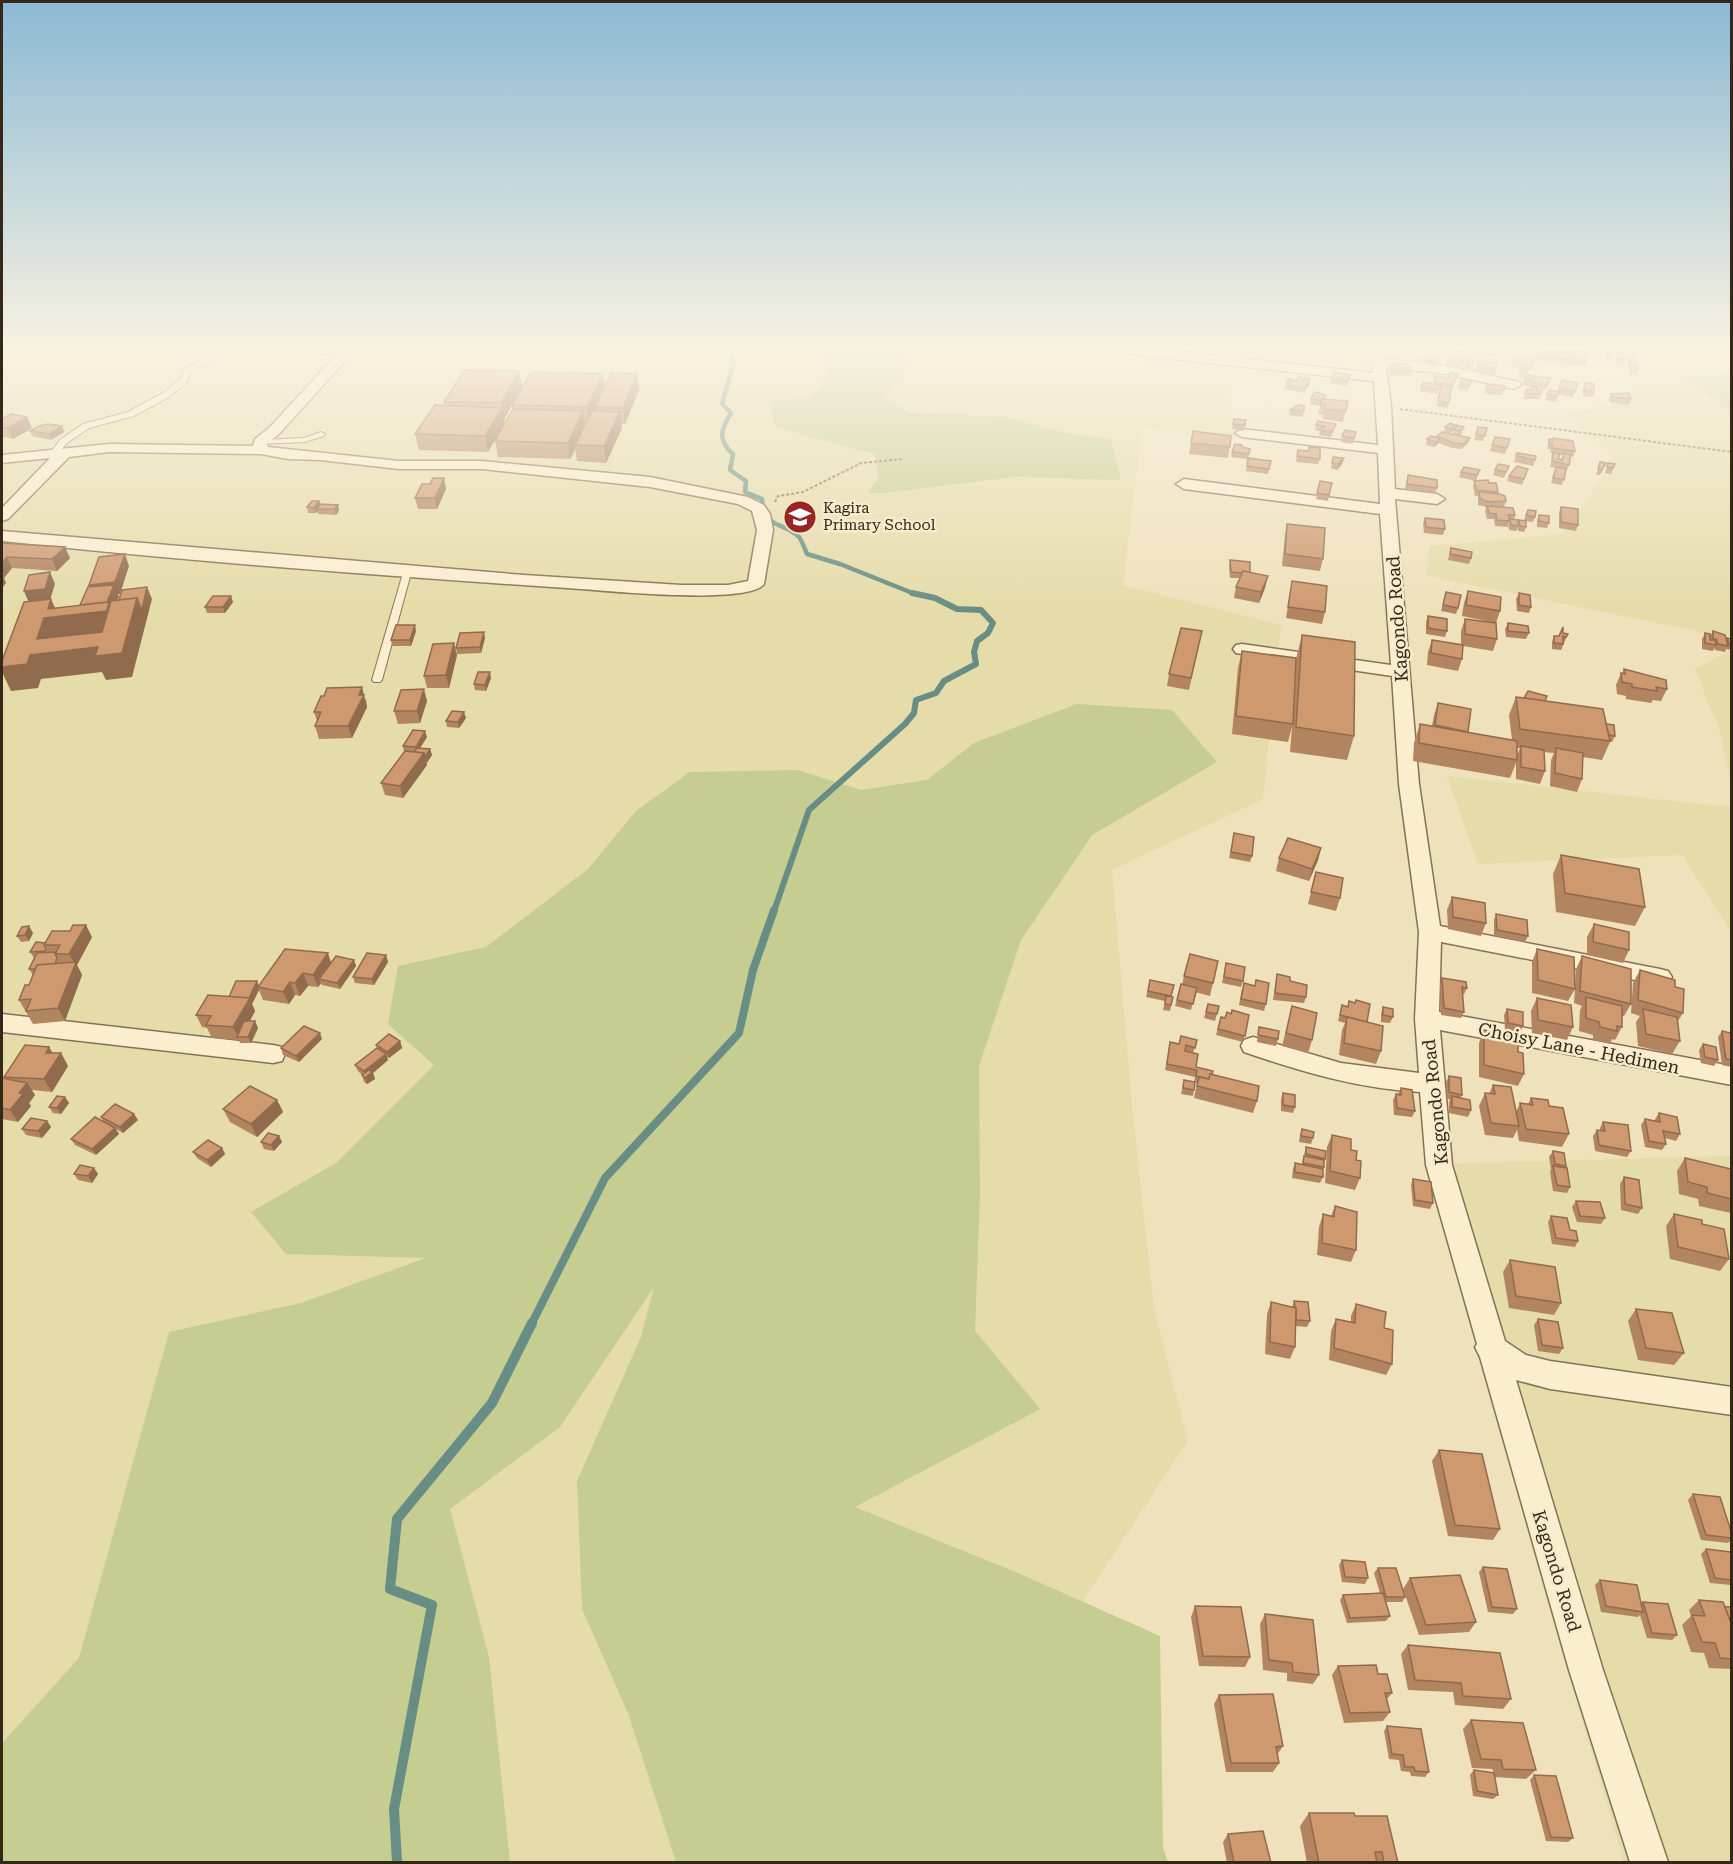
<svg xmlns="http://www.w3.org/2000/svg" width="1733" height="1864" viewBox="0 0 1733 1864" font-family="'Roboto Serif',serif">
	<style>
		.farmland { fill: #e5dca9 }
		.green { fill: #c5cd90 }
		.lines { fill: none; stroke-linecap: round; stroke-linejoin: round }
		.stream-far3 { stroke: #678d85; stroke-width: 4.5 }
		.stream-far2 { stroke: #678d85; stroke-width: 6 }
		.stream-far1 { stroke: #678d85; stroke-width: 8 }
		.stream { stroke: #678d85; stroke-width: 10 }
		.lane-casing { stroke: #877055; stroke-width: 2 }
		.street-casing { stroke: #877055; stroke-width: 3 }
		.path { stroke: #877055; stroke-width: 2; stroke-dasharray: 3 2; stroke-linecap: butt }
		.lane { fill: #faeecf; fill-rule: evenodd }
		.street { fill: #faeecf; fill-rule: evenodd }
		.wall { fill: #b28460; fill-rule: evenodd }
		.shaded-wall { fill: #916b4e }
		.building { fill: #cf9970; stroke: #916b4e; stroke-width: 1.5 }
		.labels { text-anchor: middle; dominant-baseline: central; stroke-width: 5; stroke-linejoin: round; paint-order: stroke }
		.far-poi-label { font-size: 15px; fill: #35281a; stroke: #f6ebcb; text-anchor: start }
		.street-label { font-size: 18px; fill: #35281a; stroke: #f6ebcb }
	</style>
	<rect width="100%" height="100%" fill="#efe1bc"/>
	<!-- farmland -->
	<g class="farmland">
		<polygon points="2,350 1110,350 1139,355 1156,363 1205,370 1215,364 1236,372 1240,387 1231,387 1233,438 1142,428 1123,585 1281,625 1263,799 1112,870 1132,1105 1154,1309 1188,1441 1078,1608 1108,1862 2,1862"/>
		<polygon points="1138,350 1349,350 1381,378"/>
		<polygon points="1611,350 1731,350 1731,638 1427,576 1429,546 1564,534 1614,458 1565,414 1630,400 1632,381"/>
		<polygon points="1731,650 1731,783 1720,732 1695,669"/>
		<polygon points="1447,776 1731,807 1731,931 1682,855 1478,864"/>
		<polygon points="1731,1156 1731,1862 1624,1862 1537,1566 1444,1221 1425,1164"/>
	</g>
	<!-- green -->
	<g class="green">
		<polygon points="814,350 937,350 937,357 908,353 904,379 884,396 909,413 1006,417 1066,433 1111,439 1121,480 1016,477 885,493 867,493 878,479 875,454 816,439 774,425 771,401 812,397 830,369"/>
		<polygon points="1731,374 1731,412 1684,378"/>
		<polygon points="1077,704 1172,710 1217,762 1092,835 1021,940 979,1066 980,1196 975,1331 1040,1409 855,1507 1018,1573 1160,1636 1163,1848 1168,1862 676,1862 628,1713 582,1609 577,1481 641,1337 654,1287 560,1427 450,1509 489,1657 510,1862 2,1862 2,1743 79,1658 169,1332 301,1303 426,1258 286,1254 251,1212 336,1163 434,1065 388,1024 398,966 486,947 588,869 636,811 690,772 798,770 861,790 927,780 974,743"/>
	</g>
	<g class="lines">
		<!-- stream-far3 -->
		<path class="stream-far3" d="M734 350 730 356 734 361 722 404 731 413C721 429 717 440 733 454L730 470 746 481 745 492 762 499C762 529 783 521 799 537 802 541 805 549 807 554L840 564 915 594"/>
		<!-- stream-far2 -->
		<polyline class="stream-far2" points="774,911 809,810 905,724 914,713 916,700 936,693 944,681 976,664 974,652 977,641 988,633 993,623 981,610 957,609 935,598 912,593"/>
		<!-- stream-far1 -->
		<polyline class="stream-far1" points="531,1325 605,1178 739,1033 753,970 774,910"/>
		<!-- stream -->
		<polyline class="stream" points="397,1862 394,1809 432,1605 390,1589 397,1519 492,1403 532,1323"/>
		<defs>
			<g id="lane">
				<polygon points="220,350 229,350 190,372 187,382 169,397 134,416 89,428 67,443 56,456 49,454 61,439 83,424 128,412 163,393 181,379 184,369"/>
				<polygon points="257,350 346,352 349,354 346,356"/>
				<polygon points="1415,350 1443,350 1529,359 1533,361 1529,363"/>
				<polygon points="321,432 325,434 324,436 305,442 260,444 256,442 260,440 304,438"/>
				<polygon points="407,570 411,573 382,680 380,682 374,682 372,680 403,573"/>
			</g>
			<g id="street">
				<path d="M341 350H355L279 434 267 443 268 447 399 461H482L650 477 748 497 764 505 770 514 773 530 764 584C749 605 611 591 581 589 388 576 194 562 2 541V531L524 575 681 585H728L748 581 757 530 752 511 738 504 650 487 482 469H399L320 460 288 459 261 454 109 452 69 457 8 519 2 521V508L50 458 2 463V455L109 444 253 446 255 439 269 428Z"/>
				<path d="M1120 350H1166L1373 373 1371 350H1384L1385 359 1447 366 1519 382 1521 385 1514 389 1447 374 1386 367 1391 407 1395 489 1437 494 1445 499 1437 504 1395 499 1419 784 1440 926 1660 969 1668 971 1672 977 1668 983 1660 985 1441 942 1439 1012 1732 1066V1085L1440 1030 1452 1165 1505 1341 1526 1355 1550 1361 1732 1387V1415L1550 1389 1516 1380 1603 1670 1668 1862H1630L1569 1670 1480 1357 1475 1347 1477 1344 1426 1165 1420 1092C1360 1089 1302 1072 1244 1052L1241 1046 1244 1040 1253 1037 1341 1063 1419 1073 1415 1019 1419 932 1399 784 1392 676 1242 654 1236 653 1233 649 1236 645 1242 644 1391 665 1380 514 1184 489 1176 484 1184 479 1380 504 1378 453 1242 437 1235 433 1242 429 1378 445 1374 381 1126 354Z"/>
				<polygon points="2,1014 273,1045 282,1047 285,1054 282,1061 273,1063 2,1032"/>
			</g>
		</defs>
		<!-- lane casing -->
		<use href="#lane" class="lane-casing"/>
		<!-- street casing -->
		<use href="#street" class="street-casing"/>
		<!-- path -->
		<g class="path">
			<polyline points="1400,409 1732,452"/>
			<polyline points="775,502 778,496 803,492 861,463 904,459"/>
		</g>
		<!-- lane -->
		<use href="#lane" class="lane"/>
		<!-- street -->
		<use href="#street" class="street"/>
	</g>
	<!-- wall -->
	<g class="wall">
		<polygon points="1534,350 1587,350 1585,355 1587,361 1585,366 1550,362 1550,358 1548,362 1535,360 1530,371 1528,371 1524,378 1518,377 1521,369 1511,367 1512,362 1535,360"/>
		<polygon points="1606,350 1613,350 1613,355 1611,360 1606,360"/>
		<polygon points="1617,352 1626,359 1624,364 1615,363 1615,357"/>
		<polygon points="1629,354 1635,358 1634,361 1639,369 1637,374 1630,374 1627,359"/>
		<polygon points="1450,356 1457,357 1466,356 1461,369 1446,367"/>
		<polygon points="1422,358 1438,358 1436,366 1430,365 1429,370 1428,364 1421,363"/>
		<polygon points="1468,359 1474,359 1470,371 1464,370"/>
		<polygon points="1478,362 1496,369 1495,374 1475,371"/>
		<polygon points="1390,364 1412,371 1411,376 1389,375 1389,369"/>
		<polygon points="603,374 605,387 637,374 639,390 625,424 622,424 622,428 606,463 577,461 575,449 570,459 498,457 495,441 512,410 512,405 488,452 419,450 415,434 445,406 444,402 522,386"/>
		<polygon points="1435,376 1456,378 1452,390 1451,390 1447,408 1437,406 1440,388 1439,388 1437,394 1420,391 1421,386 1433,384"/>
		<polygon points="1331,378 1349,380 1346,386 1330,383"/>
		<polygon points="1551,378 1549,383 1544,390 1536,388 1536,390 1542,391 1539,399 1523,399 1527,389 1531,390 1532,387 1522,385 1524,379"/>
		<polygon points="1310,379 1309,385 1303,393 1284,389 1286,384 1296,381"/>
		<polygon points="1562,380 1578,383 1573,397 1558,394 1556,402 1545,400 1549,390 1558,391"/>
		<polygon points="1471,381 1467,391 1458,389 1460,384"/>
		<polygon points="1585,382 1594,392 1592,397 1583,396 1583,388"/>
		<polygon points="1487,385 1493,386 1505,386 1502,395 1484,394"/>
		<polygon points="1611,394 1631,399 1629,405 1610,402 1609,399"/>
		<polygon points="1311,399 1348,401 1343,422 1322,419 1323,415 1318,414 1320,406 1310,404"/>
		<polygon points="1304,406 1303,417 1289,415 1290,410"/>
		<polygon points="2,419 32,428 13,439 2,436"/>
		<polygon points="1234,419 1246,420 1244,431 1232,429"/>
		<polygon points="1318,421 1334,429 1331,437 1319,435 1320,431 1315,430"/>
		<polygon points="1455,425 1454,430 1450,433 1453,434 1454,430 1463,432 1460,436 1468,443 1461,449 1452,448 1439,443 1434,447 1426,445 1427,439 1437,437 1444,432 1445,427"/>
		<polygon points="62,426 64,432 51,440 32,436 30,431"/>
		<polygon points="1478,427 1487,428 1483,441 1474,440"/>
		<polygon points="1193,431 1231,436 1228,458 1189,454"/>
		<polygon points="1356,432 1353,444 1341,442 1342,436"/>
		<polygon points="1495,437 1510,439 1505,454 1490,451"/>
		<path d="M1549 439 1575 451 1573 457 1571 456 1569 465 1567 470H1566L1562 485 1551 483 1556 468 1550 467 1553 453H1550L1551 449H1547ZM1559 455H1563L1561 460 1558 459Z"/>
		<polygon points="1242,447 1249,454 1248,459 1231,457 1232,452"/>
		<polygon points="1309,447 1320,459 1318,464 1296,462 1298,450 1308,451"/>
		<polygon points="1517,453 1536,456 1533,466 1514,462"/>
		<polygon points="1333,457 1342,464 1337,470 1331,468"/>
		<polygon points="1248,458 1269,469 1268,474 1246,471"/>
		<polygon points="1600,462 1606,463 1600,475 1596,475"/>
		<polygon points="1608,463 1615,464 1611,474 1605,473"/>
		<polygon points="1509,466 1504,478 1493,475 1495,470"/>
		<polygon points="1528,469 1522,485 1507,481 1509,476"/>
		<polygon points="1480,470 1476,481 1459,477 1461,472"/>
		<polygon points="1408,475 1437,488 1435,493 1405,489"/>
		<polygon points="1320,481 1332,483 1328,501 1316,499"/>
		<polygon points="1474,481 1489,483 1498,492 1498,494 1506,501 1504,507 1500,507 1515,515 1514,520 1518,524 1519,520 1524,520 1528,510 1535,517 1533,522 1526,521 1526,527 1524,532 1518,531 1518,527 1516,531 1509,530 1508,525 1510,521 1508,527 1495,526 1494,519 1487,519 1485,511 1486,507 1478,505 1478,496 1475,496 1473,487"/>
		<polygon points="446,489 437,509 418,509 415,498"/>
		<polygon points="319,501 320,504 339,510 336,515 318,514 318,511 316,513 308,513 307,507"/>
		<polygon points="1561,507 1578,525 1576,531 1559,528 1559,512"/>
		<polygon points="1539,515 1549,523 1547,528 1537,527 1537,520"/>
		<polygon points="1425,518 1445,529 1443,535 1424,533 1423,524"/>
		<polygon points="1287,524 1323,559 1320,571 1282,566 1285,535"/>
		<polygon points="2,543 70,558 57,571 12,568 4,578 6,583 2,588"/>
		<polygon points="1451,548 1471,558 1469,564 1448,560"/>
		<polygon points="1230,560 1250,573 1265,588 1259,603 1234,598 1236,587 1240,578 1230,578 1229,566"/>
		<polygon points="1292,581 1325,612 1322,624 1286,618"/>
		<polygon points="1468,591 1500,611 1496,623 1462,616 1464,603"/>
		<polygon points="1446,592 1458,608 1456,614 1441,611"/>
		<polygon points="1519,593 1531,607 1529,613 1517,611 1516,599"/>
		<polygon points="233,602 225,613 207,613 205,607"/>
		<polygon points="1428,616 1447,631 1445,637 1426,634 1426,622"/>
		<polygon points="1465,619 1497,639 1493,651 1463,646 1462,659 1458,671 1427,665 1428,652 1432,640 1461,645 1461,631"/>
		<polygon points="1508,623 1529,633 1526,639 1506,637 1505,629"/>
		<polygon points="416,631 411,646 392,646 391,640"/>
		<polygon points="1202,631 1189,690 1167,686 1169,674"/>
		<polygon points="1713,631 1726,641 1727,638 1731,639 1731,650 1726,649 1725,652 1715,650 1714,648 1713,651 1702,649 1702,639 1705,633 1710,636"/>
		<polygon points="1563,633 1568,634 1561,650 1552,649 1552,642 1554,636 1559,636"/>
		<polygon points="1302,635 1354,736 1347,760 1290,752 1292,727 1288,742 1232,734 1238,668 1242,651 1294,693 1296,659"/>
		<polygon points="485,638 481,653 457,654 456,648"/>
		<polygon points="457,655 449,688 427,688 424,676"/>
		<polygon points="1624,669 1667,689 1661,701 1653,700 1651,703 1626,699 1626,696 1617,694 1616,685 1621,673 1622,674"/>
		<polygon points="491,678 486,691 475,690 474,684"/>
		<path d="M1516 697 1545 701 1606 724 1615 736 1612 742H1610L1602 760 1583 757 1582 779 1577 792 1550 786 1551 760 1554 753 1544 752 1545 771 1540 784 1516 779V763L1510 778 1413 761 1414 743 1420 724 1432 726 1434 715 1438 703 1471 709 1468 733 1512 740 1509 715ZM1517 748H1520L1517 756Z"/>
		<polygon points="366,699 367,707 352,738 319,739 315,726 317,721 314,712"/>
		<polygon points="427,701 420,723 398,724 394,711"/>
		<polygon points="466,718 459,728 447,727 446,721"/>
		<polygon points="427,737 420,748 430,749 432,755 426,763 427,765 403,798 385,795 381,783 404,752 403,746"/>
		<polygon points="1234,833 1252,856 1250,862 1229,858"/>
		<polygon points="1321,848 1318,860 1309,881 1276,871 1279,858"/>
		<polygon points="1561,855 1645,907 1635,926 1556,912 1553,874"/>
		<polygon points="1316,872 1340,898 1336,911 1308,904"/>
		<polygon points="1452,897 1486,923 1481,936 1448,929 1447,910"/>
		<polygon points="1496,914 1528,936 1525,942 1494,936 1494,920"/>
		<polygon points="1594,924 1629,950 1623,963 1587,955 1587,937"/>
		<polygon points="33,933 29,941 21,942 17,936"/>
		<polygon points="92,937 77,965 82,975 65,1021 33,1024 19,1000 29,985 33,975 29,969 34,958 30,952 45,943"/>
		<polygon points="1537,949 1575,988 1576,969 1582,956 1631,1004 1624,1016 1622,1016 1622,1027 1615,1040 1612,1039 1610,1044 1593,1040 1593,1035 1579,1031 1580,1010 1582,1006 1574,1003 1575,989 1568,1001 1532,993 1532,962"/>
		<polygon points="386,955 388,962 374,985 355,983 353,977"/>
		<polygon points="354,960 356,966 340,989 322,985 321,983 318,987 308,986 300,996 295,995 289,1004 263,1000 259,990 252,1004 255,1011 250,1021 258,1028 251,1043 240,1043 239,1040 212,1038 207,1028 202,1027 196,1015 257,981 259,986 331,963"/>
		<polygon points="1218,961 1210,996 1195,992 1191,1010 1175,1006 1181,984 1182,985 1184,976"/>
		<polygon points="1226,963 1243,981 1241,987 1222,983"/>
		<polygon points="1640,970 1675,987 1683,1013 1678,1021 1680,1041 1672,1054 1638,1046 1636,1022 1640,1016 1631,1013 1633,983"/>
		<polygon points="1277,974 1290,981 1306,997 1304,1003 1273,1000 1276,980"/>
		<polygon points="1442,978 1467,988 1464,994 1462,994 1464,1012 1461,1018 1441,1015 1440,984"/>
		<polygon points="1150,980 1174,985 1171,997 1173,997 1170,1011 1163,1010 1165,1001 1146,997"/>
		<polygon points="1242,989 1266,1004 1264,1011 1239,1005"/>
		<polygon points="1537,998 1573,1027 1567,1040 1532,1033 1531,1011"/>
		<polygon points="1349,1001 1367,1022 1381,1051 1376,1064 1339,1055 1342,1030 1345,1023 1338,1021 1342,1005 1347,1007"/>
		<polygon points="1208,1004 1219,1006 1215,1021 1204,1018"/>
		<polygon points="1292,1006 1312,1040 1308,1053 1282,1046"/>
		<polygon points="1383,1007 1393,1017 1390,1023 1381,1022 1381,1014"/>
		<polygon points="1507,1009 1523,1026 1520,1033 1505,1030 1504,1015"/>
		<polygon points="1231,1014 1249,1015 1243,1042 1216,1035 1221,1017 1225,1018"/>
		<polygon points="1259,1027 1278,1039 1276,1046 1257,1042"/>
		<polygon points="1484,1030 1518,1052 1524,1074 1518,1086 1479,1077 1479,1043"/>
		<polygon points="1722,1031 1731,1033 1731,1067 1722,1065 1718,1037"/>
		<polygon points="322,1039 299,1062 283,1055 281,1048"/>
		<polygon points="1197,1040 1193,1053 1196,1067 1257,1101 1253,1113 1194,1098 1197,1083 1195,1082 1193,1096 1181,1094 1184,1080 1194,1082 1195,1077 1165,1070 1170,1042 1179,1044"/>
		<polygon points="400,1041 402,1048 389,1058 387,1057 388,1060 373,1073 375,1079 367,1084 364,1082 362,1075 358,1071 355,1065 377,1048 376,1045"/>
		<polygon points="1703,1044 1718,1060 1714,1066 1701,1063 1699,1050"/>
		<polygon points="53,1053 61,1053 68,1066 52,1092 32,1090 35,1095 29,1103 31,1106 18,1122 2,1119 2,1078 6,1079 4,1077"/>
		<polygon points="1449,1076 1462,1095 1460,1098 1471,1110 1468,1117 1449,1113 1449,1102 1450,1099 1447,1099 1446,1082"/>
		<polygon points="1493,1085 1516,1112 1520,1103 1528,1104 1531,1098 1549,1106 1569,1134 1562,1147 1519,1141 1517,1130 1513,1138 1485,1135 1479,1106 1485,1093 1489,1094"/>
		<polygon points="1401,1088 1415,1111 1412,1117 1394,1115 1393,1100 1396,1094 1398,1094"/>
		<polygon points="1283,1093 1295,1107 1293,1113 1281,1111 1281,1099"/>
		<polygon points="65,1097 69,1103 61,1114 53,1113 49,1107"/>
		<polygon points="277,1100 283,1112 257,1137 230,1122 223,1109"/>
		<polygon points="1659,1113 1680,1134 1676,1141 1665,1138 1666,1144 1662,1150 1645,1147 1641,1125 1645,1119 1655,1121 1655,1119"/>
		<polygon points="101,1117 138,1120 123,1133 116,1129 119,1134 96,1155 75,1145 71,1139 103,1121"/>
		<polygon points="47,1121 51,1127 42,1138 26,1135 22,1129"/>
		<polygon points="1603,1122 1631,1151 1627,1157 1595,1151 1593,1136 1597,1130 1600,1130 1600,1128"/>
		<polygon points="1302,1129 1313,1138 1311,1144 1299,1142 1300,1135"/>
		<polygon points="1332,1135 1351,1150 1356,1160 1360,1178 1355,1190 1325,1183 1327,1147"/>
		<polygon points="279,1136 282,1142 274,1151 264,1149 261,1142"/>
		<polygon points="1306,1147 1325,1159 1323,1171 1323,1177 1320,1183 1292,1178 1293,1169 1295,1163 1302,1164"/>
		<polygon points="222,1148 225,1154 211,1167 197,1158 193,1152"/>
		<polygon points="1553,1151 1566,1166 1565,1167 1570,1187 1567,1193 1553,1191 1550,1172 1551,1169 1549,1157"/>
		<polygon points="1685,1158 1731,1169 1731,1213 1699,1206 1698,1199 1679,1194 1677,1171"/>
		<polygon points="94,1168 98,1174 92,1183 78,1180 74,1174"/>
		<polygon points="1624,1177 1642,1208 1638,1214 1621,1210 1620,1184"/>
		<polygon points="1413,1179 1433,1203 1430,1209 1413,1206 1411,1185"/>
		<polygon points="1576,1201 1605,1218 1601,1224 1577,1222 1572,1207"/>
		<polygon points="1335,1206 1356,1250 1351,1262 1317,1255 1319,1227 1323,1214 1331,1216"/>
		<polygon points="1674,1214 1702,1224 1729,1259 1720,1271 1670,1259 1666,1226"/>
		<polygon points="1551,1216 1570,1230 1578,1241 1575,1247 1552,1244 1548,1222"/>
		<polygon points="1510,1260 1561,1303 1554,1315 1509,1308 1503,1272"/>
		<polygon points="1294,1301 1310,1321 1307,1327 1295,1326 1295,1347 1290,1359 1265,1354 1267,1314 1271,1302 1292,1307"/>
		<polygon points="1356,1304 1384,1328 1392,1364 1386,1375 1329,1360 1331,1331 1336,1319 1351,1322 1351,1316"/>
		<polygon points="1636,1309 1684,1353 1674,1365 1638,1360 1628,1321"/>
		<polygon points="1538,1319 1563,1348 1559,1354 1538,1351 1534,1325"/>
		<polygon points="1439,1450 1500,1529 1493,1540 1448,1536 1432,1461"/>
		<polygon points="1693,1494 1731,1531 1731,1540 1728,1543 1701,1540 1688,1500"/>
		<polygon points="1706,1549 1731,1552 1731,1585 1710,1583 1701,1554"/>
		<polygon points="1342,1560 1368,1578 1365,1584 1342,1582 1339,1565"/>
		<polygon points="1483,1567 1517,1609 1513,1614 1488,1612 1479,1572"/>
		<polygon points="1378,1568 1405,1597 1402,1602 1385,1602 1390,1616 1386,1621 1347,1623 1340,1600 1343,1595 1380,1593 1374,1573"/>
		<polygon points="1410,1578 1476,1622 1469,1632 1419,1635 1403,1589"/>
		<polygon points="1600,1580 1641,1603 1643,1602 1677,1635 1672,1640 1647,1638 1640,1615 1638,1617 1601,1612 1595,1585"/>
		<polygon points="1699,1600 1731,1607 1731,1669 1709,1668 1704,1653 1691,1652 1682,1625 1691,1616 1689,1610"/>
		<polygon points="1195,1606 1250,1657 1245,1667 1199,1666 1191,1617"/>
		<polygon points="1265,1614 1319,1675 1313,1684 1287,1681 1287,1673 1263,1670 1260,1624"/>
		<polygon points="1408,1645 1511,1699 1503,1709 1455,1705 1453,1692 1408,1690 1401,1654"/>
		<polygon points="1338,1666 1378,1674 1392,1693 1387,1699 1390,1712 1383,1721 1344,1723 1332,1675"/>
		<polygon points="1219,1695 1283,1746 1277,1755 1279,1763 1273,1772 1226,1772 1214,1704"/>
		<polygon points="1471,1720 1536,1770 1526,1779 1495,1777 1498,1795 1493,1799 1473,1796 1470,1775 1474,1770 1494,1773 1492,1769 1472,1768 1463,1729"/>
		<polygon points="1387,1726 1429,1772 1425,1777 1411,1776 1410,1772 1401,1771 1399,1760 1389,1759 1384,1731"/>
		<polygon points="1534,1775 1573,1838 1568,1842 1546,1841 1530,1780"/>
		<polygon points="1309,1813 1355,1816 1398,1863 1307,1863 1300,1826"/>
		<polygon points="1228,1834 1271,1863 1227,1863 1223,1842"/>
	</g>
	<!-- shaded-wall -->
	<g class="shaded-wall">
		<polygon points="519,371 522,386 504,419 501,403"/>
		<polygon points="603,374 605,389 595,407 596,409 589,423 587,407"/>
		<polygon points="637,374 639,390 625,424 623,408"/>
		<polygon points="1551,378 1549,383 1544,390 1546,385"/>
		<polygon points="1310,379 1309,385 1303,393 1305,388"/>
		<polygon points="502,408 505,423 488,452 485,436"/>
		<polygon points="583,411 585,427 575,445 575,449 570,459 568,443"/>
		<polygon points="620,412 622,428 606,463 604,446"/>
		<polygon points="27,417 32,428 13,439 8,428"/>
		<polygon points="1455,425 1454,430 1449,434 1451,429"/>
		<polygon points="62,426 64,432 51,440 49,434"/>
		<polygon points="1440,438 1438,444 1434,447 1436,442"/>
		<polygon points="1470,438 1468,443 1461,449 1463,444"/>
		<polygon points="1344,458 1342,464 1337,470 1338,464"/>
		<polygon points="444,478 446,489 437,509 435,498"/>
		<polygon points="319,501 321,507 317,509 318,511 316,513 314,508"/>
		<polygon points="338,505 339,510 336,515 334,509"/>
		<polygon points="65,547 70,558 57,571 52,559"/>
		<polygon points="125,554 129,566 120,594 118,594 119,596 98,647 137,598 147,587 152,599 132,677 106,680 102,672 41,679 38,688 11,691 2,672 2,667 37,639 51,599 59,617 105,607 94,596 89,585"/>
		<polygon points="7,557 12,568 4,578 6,583 2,588 2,563"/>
		<polygon points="50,572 55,584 50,600 29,603 24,591"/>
		<polygon points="1268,576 1265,588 1259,603 1261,592"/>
		<polygon points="231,596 233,602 225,613 223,607"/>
		<polygon points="415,625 416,631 411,646 410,640"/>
		<polygon points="484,632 485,638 481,653 480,647"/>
		<polygon points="454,643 457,655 449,688 446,675"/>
		<polygon points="490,672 491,678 486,691 485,685"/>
		<polygon points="362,687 367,707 352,738 348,726"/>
		<polygon points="424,689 427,701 420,723 417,711"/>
		<polygon points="464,712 466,718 459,728 458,722"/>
		<polygon points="425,731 427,737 417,753 416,747"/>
		<polygon points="430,749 432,755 427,763 425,757"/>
		<polygon points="424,753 427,765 403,798 400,786"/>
		<polygon points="1321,848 1318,860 1309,881 1312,869"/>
		<polygon points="86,925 92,937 77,965 82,975 65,1021 58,1008 75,964 69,954"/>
		<polygon points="29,926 33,933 29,941 25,935"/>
		<polygon points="328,953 332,966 319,979 321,983 318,987 313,975"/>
		<polygon points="386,955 388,962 374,985 372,979"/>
		<polygon points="354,960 356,966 340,989 337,983"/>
		<polygon points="303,973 308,986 300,996 295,983"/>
		<polygon points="257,981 259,987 258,987 259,990 252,1004 255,1011 241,1037 238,1037 233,1027"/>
		<polygon points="290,982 295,995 289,1004 283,992"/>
		<polygon points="255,1021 258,1028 251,1043 248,1037"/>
		<polygon points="320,1033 322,1039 299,1062 296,1056"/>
		<polygon points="400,1041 402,1048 389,1058 387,1052"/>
		<polygon points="49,1047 57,1060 61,1053 68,1066 52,1092 44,1079 46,1053"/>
		<polygon points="386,1054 388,1060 373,1073 375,1079 367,1084 365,1078 366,1077 364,1071"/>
		<polygon points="27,1083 35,1095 29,1103 31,1106 18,1122 10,1110 19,1093"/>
		<polygon points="65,1097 69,1103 61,1114 57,1108"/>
		<polygon points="277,1100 283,1112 257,1137 251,1124"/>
		<polygon points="134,1114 138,1120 123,1133 120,1127"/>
		<polygon points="47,1121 51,1127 42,1138 38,1131"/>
		<polygon points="115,1128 119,1134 96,1155 92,1149"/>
		<polygon points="279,1136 282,1142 274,1151 271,1145"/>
		<polygon points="222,1148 225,1154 211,1167 207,1160"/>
		<polygon points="94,1168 98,1174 92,1183 88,1176"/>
	</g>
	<!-- building -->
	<g class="building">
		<polygon points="1536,350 1549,350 1550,357 1536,355"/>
		<rect x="1607" y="350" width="6" height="5"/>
		<polygon points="1551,351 1586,355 1587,361 1552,357"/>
		<polygon points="1459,352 1464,353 1463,356 1466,356 1463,364 1447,361 1450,356 1457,357"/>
		<polygon points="1617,352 1626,354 1626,359 1617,358"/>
		<polygon points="1629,354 1635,355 1635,358 1632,358 1639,369 1631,368"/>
		<polygon points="1429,355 1438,358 1438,360 1431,360 1430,365 1429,359 1422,358"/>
		<polygon points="1516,356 1535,360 1532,366 1512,362"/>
		<polygon points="1468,359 1474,359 1471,366 1466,365"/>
		<polygon points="1482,361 1497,363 1496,369 1477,366 1478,362"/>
		<polygon points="1403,363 1411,366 1412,371 1391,369 1390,364"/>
		<polygon points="1523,367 1529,368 1526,373 1520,371"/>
		<polygon points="464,370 519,371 501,403 444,402"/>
		<polygon points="531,372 603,374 587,407 512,405"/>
		<polygon points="1334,372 1350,375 1347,381 1331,378"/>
		<polygon points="1450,372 1458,373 1453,385 1434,382 1435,376 1448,378"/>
		<polygon points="611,373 637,374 623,408 595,407"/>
		<polygon points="1528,375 1551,378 1546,385 1524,379"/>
		<polygon points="1299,377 1310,379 1305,388 1286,384 1289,379 1296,381"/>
		<polygon points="1462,379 1471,381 1469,386 1460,384"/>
		<polygon points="1562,380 1578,383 1575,392 1559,389"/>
		<polygon points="1423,382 1440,385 1438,389 1421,386"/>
		<polygon points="1585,382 1594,384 1594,392 1585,391"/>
		<polygon points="1493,384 1505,386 1504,390 1486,389 1487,385 1493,386"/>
		<polygon points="1441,385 1451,386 1449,403 1438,401"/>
		<polygon points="1533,386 1537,387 1536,390 1542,391 1540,394 1525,393 1527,389 1531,390"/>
		<polygon points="1549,390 1559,392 1558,396 1547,394"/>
		<polygon points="1318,392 1326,396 1324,399 1322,399 1322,401 1311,399 1314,393"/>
		<polygon points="1629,393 1631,399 1612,397 1611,394"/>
		<polygon points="1322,399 1348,401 1346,411 1325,409 1326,404 1321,404"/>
		<polygon points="435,405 502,408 485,436 415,434"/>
		<polygon points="1298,405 1304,406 1304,411 1290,410"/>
		<polygon points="513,409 583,411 568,443 495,441"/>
		<polygon points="592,411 620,412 604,446 575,445"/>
		<polygon points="11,414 27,417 8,428 2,427 2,419"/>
		<polygon points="1234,419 1246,420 1245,425 1233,424"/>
		<polygon points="1318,421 1336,424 1332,432 1320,430 1325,426 1316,425"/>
		<polygon points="1450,423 1455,425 1451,429 1445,427"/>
		<polygon points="48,424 62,426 49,434 30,431 39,426"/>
		<polygon points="1457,425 1464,427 1461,431 1454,430"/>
		<polygon points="1478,427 1487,428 1485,436 1476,434"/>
		<polygon points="1345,430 1356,432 1354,438 1342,436"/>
		<polygon points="1193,431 1231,436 1230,447 1191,443"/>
		<polygon points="1442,432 1470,438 1463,444 1453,443 1437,436"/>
		<polygon points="1431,436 1440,438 1436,442 1427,439"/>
		<polygon points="1495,437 1510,439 1507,448 1492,445"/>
		<polygon points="1553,438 1573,441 1575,451 1552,448 1552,444 1549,444 1549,439 1553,440"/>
		<polygon points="1235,444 1242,445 1242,447 1250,449 1249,454 1232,452"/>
		<polygon points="1309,447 1320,448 1320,459 1297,456 1298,450 1309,451"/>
		<polygon points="1553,452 1560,454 1558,459 1562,460 1564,453 1571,455 1569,465 1552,461"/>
		<polygon points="1517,453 1536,456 1535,460 1516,456"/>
		<polygon points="1333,457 1344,458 1338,464 1332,463"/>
		<polygon points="1248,458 1271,461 1269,469 1247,466"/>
		<polygon points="1600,462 1606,463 1602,470 1598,469"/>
		<polygon points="1608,463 1615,464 1613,468 1607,467"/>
		<polygon points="1498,464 1509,466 1506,472 1495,470"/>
		<polygon points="1517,466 1528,469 1524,479 1509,476"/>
		<polygon points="1464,467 1480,470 1477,475 1461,472"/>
		<polygon points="1556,467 1566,469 1564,480 1553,478"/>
		<polygon points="1408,475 1437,480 1437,488 1407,484"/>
		<polygon points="433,478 444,478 435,498 415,498 422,484 430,484"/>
		<polygon points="1488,480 1489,483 1496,483 1498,492 1477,490 1474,481"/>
		<polygon points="1320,481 1332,483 1329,495 1317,493"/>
		<polygon points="1479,492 1500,494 1505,496 1506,501 1488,502 1480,499"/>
		<polygon points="312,501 319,501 314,508 307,507"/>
		<polygon points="320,504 338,505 334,509 317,509"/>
		<polygon points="1487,506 1513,508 1515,515 1508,515 1510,521 1497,520 1496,514 1489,513"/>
		<polygon points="1561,507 1578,509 1578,525 1561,522"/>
		<polygon points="1528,510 1536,511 1535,517 1526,515"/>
		<polygon points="1539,515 1549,516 1549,523 1539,521"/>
		<polygon points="1425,518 1444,520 1445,529 1426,527"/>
		<polygon points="1510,519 1518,520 1518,526 1511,525"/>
		<polygon points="1519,520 1526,521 1526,527 1520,526"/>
		<polygon points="1287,524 1325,528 1323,559 1285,554"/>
		<polygon points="2,543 65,547 52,559 7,557 2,563"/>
		<polygon points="1451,548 1472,552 1471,558 1450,554"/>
		<polygon points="125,554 115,582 89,585 99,557"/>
		<polygon points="1230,560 1250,562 1250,573 1243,571 1242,573 1231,572"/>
		<polygon points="1243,571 1268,576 1261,592 1236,587"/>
		<polygon points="50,572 45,589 24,591 29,575"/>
		<polygon points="1292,581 1327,586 1325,612 1288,607"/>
		<polygon points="114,585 107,602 80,605 88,587"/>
		<polygon points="147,587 142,609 141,609 137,598 119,600 122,590"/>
		<polygon points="1468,591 1501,597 1500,611 1466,605"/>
		<polygon points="1446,592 1461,595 1458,608 1443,605"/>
		<polygon points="1519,593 1530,595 1531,607 1519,605"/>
		<polygon points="213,596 231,596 223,607 205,607"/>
		<polygon points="137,598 122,653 95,656 98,647 30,655 27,664 2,667 2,661 24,602 51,599 48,609 109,602 107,611 44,618 37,639 102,632 111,601"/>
		<polygon points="1428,616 1447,619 1447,631 1428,628"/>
		<polygon points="1465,619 1496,623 1497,639 1465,634"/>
		<polygon points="1508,623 1528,626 1529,633 1508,631"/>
		<polygon points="396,625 415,625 410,640 391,640"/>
		<polygon points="1563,627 1563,633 1568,634 1566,637 1563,636 1563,644 1554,643 1554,636 1559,636"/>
		<polygon points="1181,628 1202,631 1191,678 1169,674"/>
		<polygon points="1713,631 1725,635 1728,646 1718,644 1716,639 1713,639"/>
		<polygon points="484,632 480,647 456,648 460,633"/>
		<polygon points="1705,633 1710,634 1710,640 1715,640 1716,645 1705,643"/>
		<polygon points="1302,635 1355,642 1354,736 1296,727"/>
		<polygon points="1727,638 1731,639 1731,644 1729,644"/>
		<polygon points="1432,640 1463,645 1462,659 1431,653"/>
		<polygon points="454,643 446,675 424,676 433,644"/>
		<polygon points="1242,651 1296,658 1293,724 1236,716"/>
		<polygon points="1624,669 1666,680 1667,689 1656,687 1657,691 1632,687 1632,684 1622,682 1621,673 1625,674"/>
		<polygon points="478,672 490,672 485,685 474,684"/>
		<polygon points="362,687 359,695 364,695 348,726 315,726 321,712 314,712 321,696 324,696 327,688"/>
		<polygon points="424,689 417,711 394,711 401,690"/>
		<polygon points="1528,691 1547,696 1545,701 1524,698"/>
		<polygon points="1516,697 1603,709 1610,741 1520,729"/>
		<polygon points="1438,703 1471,709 1468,732 1435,725"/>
		<polygon points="452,711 464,712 458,722 446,721"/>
		<polygon points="1420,724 1517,741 1517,760 1419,743"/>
		<polygon points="1606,724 1614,725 1615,736 1609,735"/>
		<polygon points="413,730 425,731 416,747 403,746"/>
		<polygon points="1521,746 1544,750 1545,771 1521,767"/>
		<polygon points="417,748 430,749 425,757 424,753 414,752"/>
		<polygon points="1556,748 1583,753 1582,779 1555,773"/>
		<polygon points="405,751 424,753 400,786 381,783"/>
		<polygon points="1234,833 1254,837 1252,856 1231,852"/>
		<polygon points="1288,838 1321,848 1312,869 1279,858"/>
		<polygon points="1561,855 1639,869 1645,907 1565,893"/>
		<polygon points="1316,872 1343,878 1340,898 1311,892"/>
		<polygon points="1452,897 1485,903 1486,923 1453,917"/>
		<polygon points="1496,914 1527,920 1528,936 1497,930"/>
		<polygon points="1594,924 1629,932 1629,950 1593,942"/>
		<polygon points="73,925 86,925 69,954 55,954 60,945 44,945 52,931 70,931"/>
		<polygon points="29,926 25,935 17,936 22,927"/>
		<polygon points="36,942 45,943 44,945 46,949 45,951 30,952"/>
		<polygon points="285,949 328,953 313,975 303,973 295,983 290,982 283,992 258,987"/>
		<polygon points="1537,949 1574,957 1575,989 1538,980"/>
		<polygon points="56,952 55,954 57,958 55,964 37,965 36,969 29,969 37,953"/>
		<polygon points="367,953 386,955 372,979 353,977"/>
		<polygon points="1190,954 1218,961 1213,983 1184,976"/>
		<polygon points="336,956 354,960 337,983 319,979"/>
		<polygon points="1582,956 1631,969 1631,1004 1580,991"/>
		<polygon points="76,962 58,1008 26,1011 31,999 19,1000 25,985 29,985 37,965"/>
		<polygon points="1226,963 1245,967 1243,981 1224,977"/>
		<polygon points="1640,970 1675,980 1675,987 1684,989 1683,1013 1638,1000"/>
		<polygon points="1277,974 1290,977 1290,981 1307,985 1306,997 1275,993"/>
		<polygon points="1442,978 1466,982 1467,988 1462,987 1464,1012 1444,1008"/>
		<polygon points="1150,980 1174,985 1171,996 1148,991"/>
		<polygon points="1256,980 1269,983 1266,1004 1241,999 1244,983 1255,986"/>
		<polygon points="236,981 257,981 249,998 229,997"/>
		<polygon points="1181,984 1197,988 1193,1004 1177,1000"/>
		<polygon points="208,995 250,998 233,1027 206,1025 211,1016 196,1015"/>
		<polygon points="1166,996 1173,997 1171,1005 1165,1004"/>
		<polygon points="1586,997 1622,1006 1622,1027 1617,1026 1617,1031 1600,1027 1599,1022 1586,1018"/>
		<polygon points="1537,998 1571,1005 1573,1027 1538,1020"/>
		<polygon points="1356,1000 1370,1004 1367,1022 1340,1015 1342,1005 1348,1007 1349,1001 1355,1003"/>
		<polygon points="1208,1004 1219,1006 1217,1014 1206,1012"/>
		<polygon points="1292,1006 1317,1013 1312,1040 1286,1033"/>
		<polygon points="1383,1007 1393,1009 1393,1017 1383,1015"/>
		<polygon points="1507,1009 1523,1012 1523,1026 1508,1023"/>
		<polygon points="1643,1009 1677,1017 1680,1041 1646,1034"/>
		<polygon points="1232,1010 1249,1015 1245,1036 1218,1029 1221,1017 1225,1018 1227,1012 1231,1014"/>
		<polygon points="1347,1017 1383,1026 1381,1051 1344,1043"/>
		<polygon points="244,1021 255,1021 248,1037 237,1037"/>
		<polygon points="304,1026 320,1033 296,1056 281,1048"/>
		<polygon points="1259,1027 1279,1031 1278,1039 1258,1035"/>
		<polygon points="1484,1030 1518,1037 1518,1052 1523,1053 1524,1074 1484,1065"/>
		<polygon points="1722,1031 1731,1033 1731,1060 1726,1059"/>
		<polygon points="389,1034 400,1041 387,1052 376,1045"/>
		<polygon points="1181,1036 1197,1040 1195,1048 1186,1045 1185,1051 1198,1054 1196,1067 1213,1071 1212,1075 1210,1074 1209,1079 1196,1076 1197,1070 1167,1064 1170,1042 1179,1044"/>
		<polygon points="1703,1044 1716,1047 1718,1060 1705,1057"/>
		<polygon points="25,1045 49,1047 46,1053 61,1053 44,1079 4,1077"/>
		<polygon points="377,1048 386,1054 364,1071 355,1065"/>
		<polygon points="369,1070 372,1072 365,1078 362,1075"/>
		<polygon points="1210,1074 1259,1086 1257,1101 1197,1086 1199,1077 1209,1079"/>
		<polygon points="1449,1076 1461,1078 1462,1095 1449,1092"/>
		<polygon points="2,1078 27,1083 19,1093 23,1094 10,1110 2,1108"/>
		<polygon points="1184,1080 1195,1082 1194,1090 1183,1088"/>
		<polygon points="1493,1085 1511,1087 1519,1126 1491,1123 1485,1093 1495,1094"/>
		<polygon points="250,1086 277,1100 251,1124 223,1109"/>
		<polygon points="1401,1088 1412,1090 1415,1111 1397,1108 1396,1094 1401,1095"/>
		<polygon points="1283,1093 1295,1095 1295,1107 1283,1105"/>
		<polygon points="57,1096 65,1097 57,1108 49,1107"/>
		<polygon points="1452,1096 1470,1100 1471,1110 1452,1107"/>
		<polygon points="1531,1098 1548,1100 1549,1106 1563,1108 1569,1134 1526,1129 1520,1103 1533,1105"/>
		<polygon points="115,1104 134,1114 120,1127 101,1117"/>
		<polygon points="1659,1113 1677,1117 1680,1134 1663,1131 1666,1144 1649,1141 1645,1119 1660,1122"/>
		<polygon points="95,1117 115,1128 92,1149 71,1139"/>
		<polygon points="31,1118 47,1121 38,1131 22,1129"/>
		<polygon points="1603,1122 1628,1125 1631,1151 1599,1145 1597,1130 1605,1131"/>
		<polygon points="1302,1129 1314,1132 1313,1138 1301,1136"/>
		<polygon points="268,1133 279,1136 271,1145 261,1142"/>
		<polygon points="1332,1135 1351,1139 1351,1150 1357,1151 1356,1160 1361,1161 1360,1178 1330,1171"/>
		<polygon points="208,1140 222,1148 207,1160 193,1152"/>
		<polygon points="1306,1147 1326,1151 1325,1159 1306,1154"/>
		<polygon points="1553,1151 1564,1153 1566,1166 1555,1164"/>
		<polygon points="1304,1156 1324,1160 1324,1167 1303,1163"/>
		<polygon points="1685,1158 1731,1169 1731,1199 1707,1193 1707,1187 1688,1182"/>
		<polygon points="1295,1163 1323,1169 1323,1177 1295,1172"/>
		<polygon points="80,1165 94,1168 88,1176 74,1174"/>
		<polygon points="1553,1166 1567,1168 1570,1187 1557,1185"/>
		<polygon points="1624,1177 1639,1180 1642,1208 1625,1204"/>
		<polygon points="1413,1179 1431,1182 1433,1203 1415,1200"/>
		<polygon points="1576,1201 1600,1202 1605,1218 1580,1216"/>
		<polygon points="1335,1206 1357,1212 1356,1250 1322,1243 1323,1214 1334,1217"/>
		<polygon points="1674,1214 1702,1220 1702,1224 1724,1229 1729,1259 1678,1247"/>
		<polygon points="1551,1216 1567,1218 1570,1230 1576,1231 1578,1241 1556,1238"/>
		<polygon points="1510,1260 1555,1267 1561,1303 1516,1296"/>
		<polygon points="1294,1301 1308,1302 1310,1321 1296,1320 1296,1308 1295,1307"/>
		<polygon points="1271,1302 1296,1308 1295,1347 1270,1342"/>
		<polygon points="1356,1304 1386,1312 1384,1328 1393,1330 1392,1364 1334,1348 1336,1319 1355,1323"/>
		<polygon points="1636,1309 1672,1313 1684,1353 1646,1348"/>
		<polygon points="1538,1319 1558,1322 1563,1348 1542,1345"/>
		<polygon points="1439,1450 1482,1454 1500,1529 1455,1525"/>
		<polygon points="1693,1494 1720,1497 1731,1531 1731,1538 1706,1535"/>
		<polygon points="1706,1549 1731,1552 1731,1580 1715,1578"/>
		<polygon points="1342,1560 1365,1562 1368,1578 1345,1577"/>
		<polygon points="1483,1567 1507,1569 1517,1609 1492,1607"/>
		<polygon points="1378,1568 1396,1568 1405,1597 1386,1597"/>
		<polygon points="1460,1575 1476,1622 1426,1625 1410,1578"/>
		<polygon points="1600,1580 1637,1585 1643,1612 1606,1606"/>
		<polygon points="1383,1593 1390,1616 1350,1618 1343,1595"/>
		<polygon points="1699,1600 1723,1602 1731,1623 1731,1659 1720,1658 1715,1643 1702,1642 1692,1615 1705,1616"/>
		<polygon points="1643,1602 1668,1604 1677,1635 1652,1633"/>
		<polygon points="1195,1606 1241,1607 1250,1657 1203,1656"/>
		<polygon points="1725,1607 1731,1607 1731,1623"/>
		<polygon points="1265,1614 1313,1620 1319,1675 1293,1672 1292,1663 1269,1660"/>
		<polygon points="1408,1645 1500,1653 1511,1699 1463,1696 1461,1683 1415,1680"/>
		<polygon points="1376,1665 1378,1674 1387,1674 1392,1693 1385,1693 1390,1712 1350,1713 1338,1666"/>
		<polygon points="1273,1694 1283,1746 1276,1747 1279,1763 1231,1763 1219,1695"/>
		<polygon points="1471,1720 1523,1723 1536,1770 1503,1769 1501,1760 1481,1759"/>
		<polygon points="1387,1726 1421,1729 1429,1772 1415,1771 1414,1767 1405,1767 1403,1755 1392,1754"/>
		<polygon points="1474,1770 1494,1773 1498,1795 1477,1791"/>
		<polygon points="1534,1775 1556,1776 1573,1838 1551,1837"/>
		<polygon points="1309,1813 1354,1813 1355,1816 1387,1816 1398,1863 1384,1863 1382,1852 1375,1852 1377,1863 1319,1863"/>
		<polygon points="1263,1831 1271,1863 1234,1863 1228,1834"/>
	</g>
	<!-- sky -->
	<linearGradient id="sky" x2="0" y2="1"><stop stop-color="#8bb9d4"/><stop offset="0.57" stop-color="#f8f2e1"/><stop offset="1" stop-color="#f8f2e1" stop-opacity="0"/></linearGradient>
	<rect width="1733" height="611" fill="url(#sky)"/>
	<!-- icons -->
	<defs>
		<symbol id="school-disc" viewBox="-11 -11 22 22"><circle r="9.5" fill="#982423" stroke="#f6ebcb"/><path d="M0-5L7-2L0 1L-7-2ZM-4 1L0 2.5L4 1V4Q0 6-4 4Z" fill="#fff"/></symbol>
	</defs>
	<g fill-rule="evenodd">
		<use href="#school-disc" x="781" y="498" width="38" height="38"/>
	</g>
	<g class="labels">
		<!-- far-poi labels -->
		<g class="far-poi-label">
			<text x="823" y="508">Kagira<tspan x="823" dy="17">Primary School</tspan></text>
		</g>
		<!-- street labels -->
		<g class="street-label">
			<text transform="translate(1397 619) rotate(-94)">Kagondo Road</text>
			<text transform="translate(1579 1048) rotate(11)">Choisy Lane - Hedimen</text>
			<text transform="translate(1435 1102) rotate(-96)">Kagondo Road</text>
			<text transform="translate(1557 1571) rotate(73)">Kagondo Road</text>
		</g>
	</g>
	<!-- border -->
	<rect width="1733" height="1864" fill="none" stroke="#35281a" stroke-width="6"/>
</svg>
